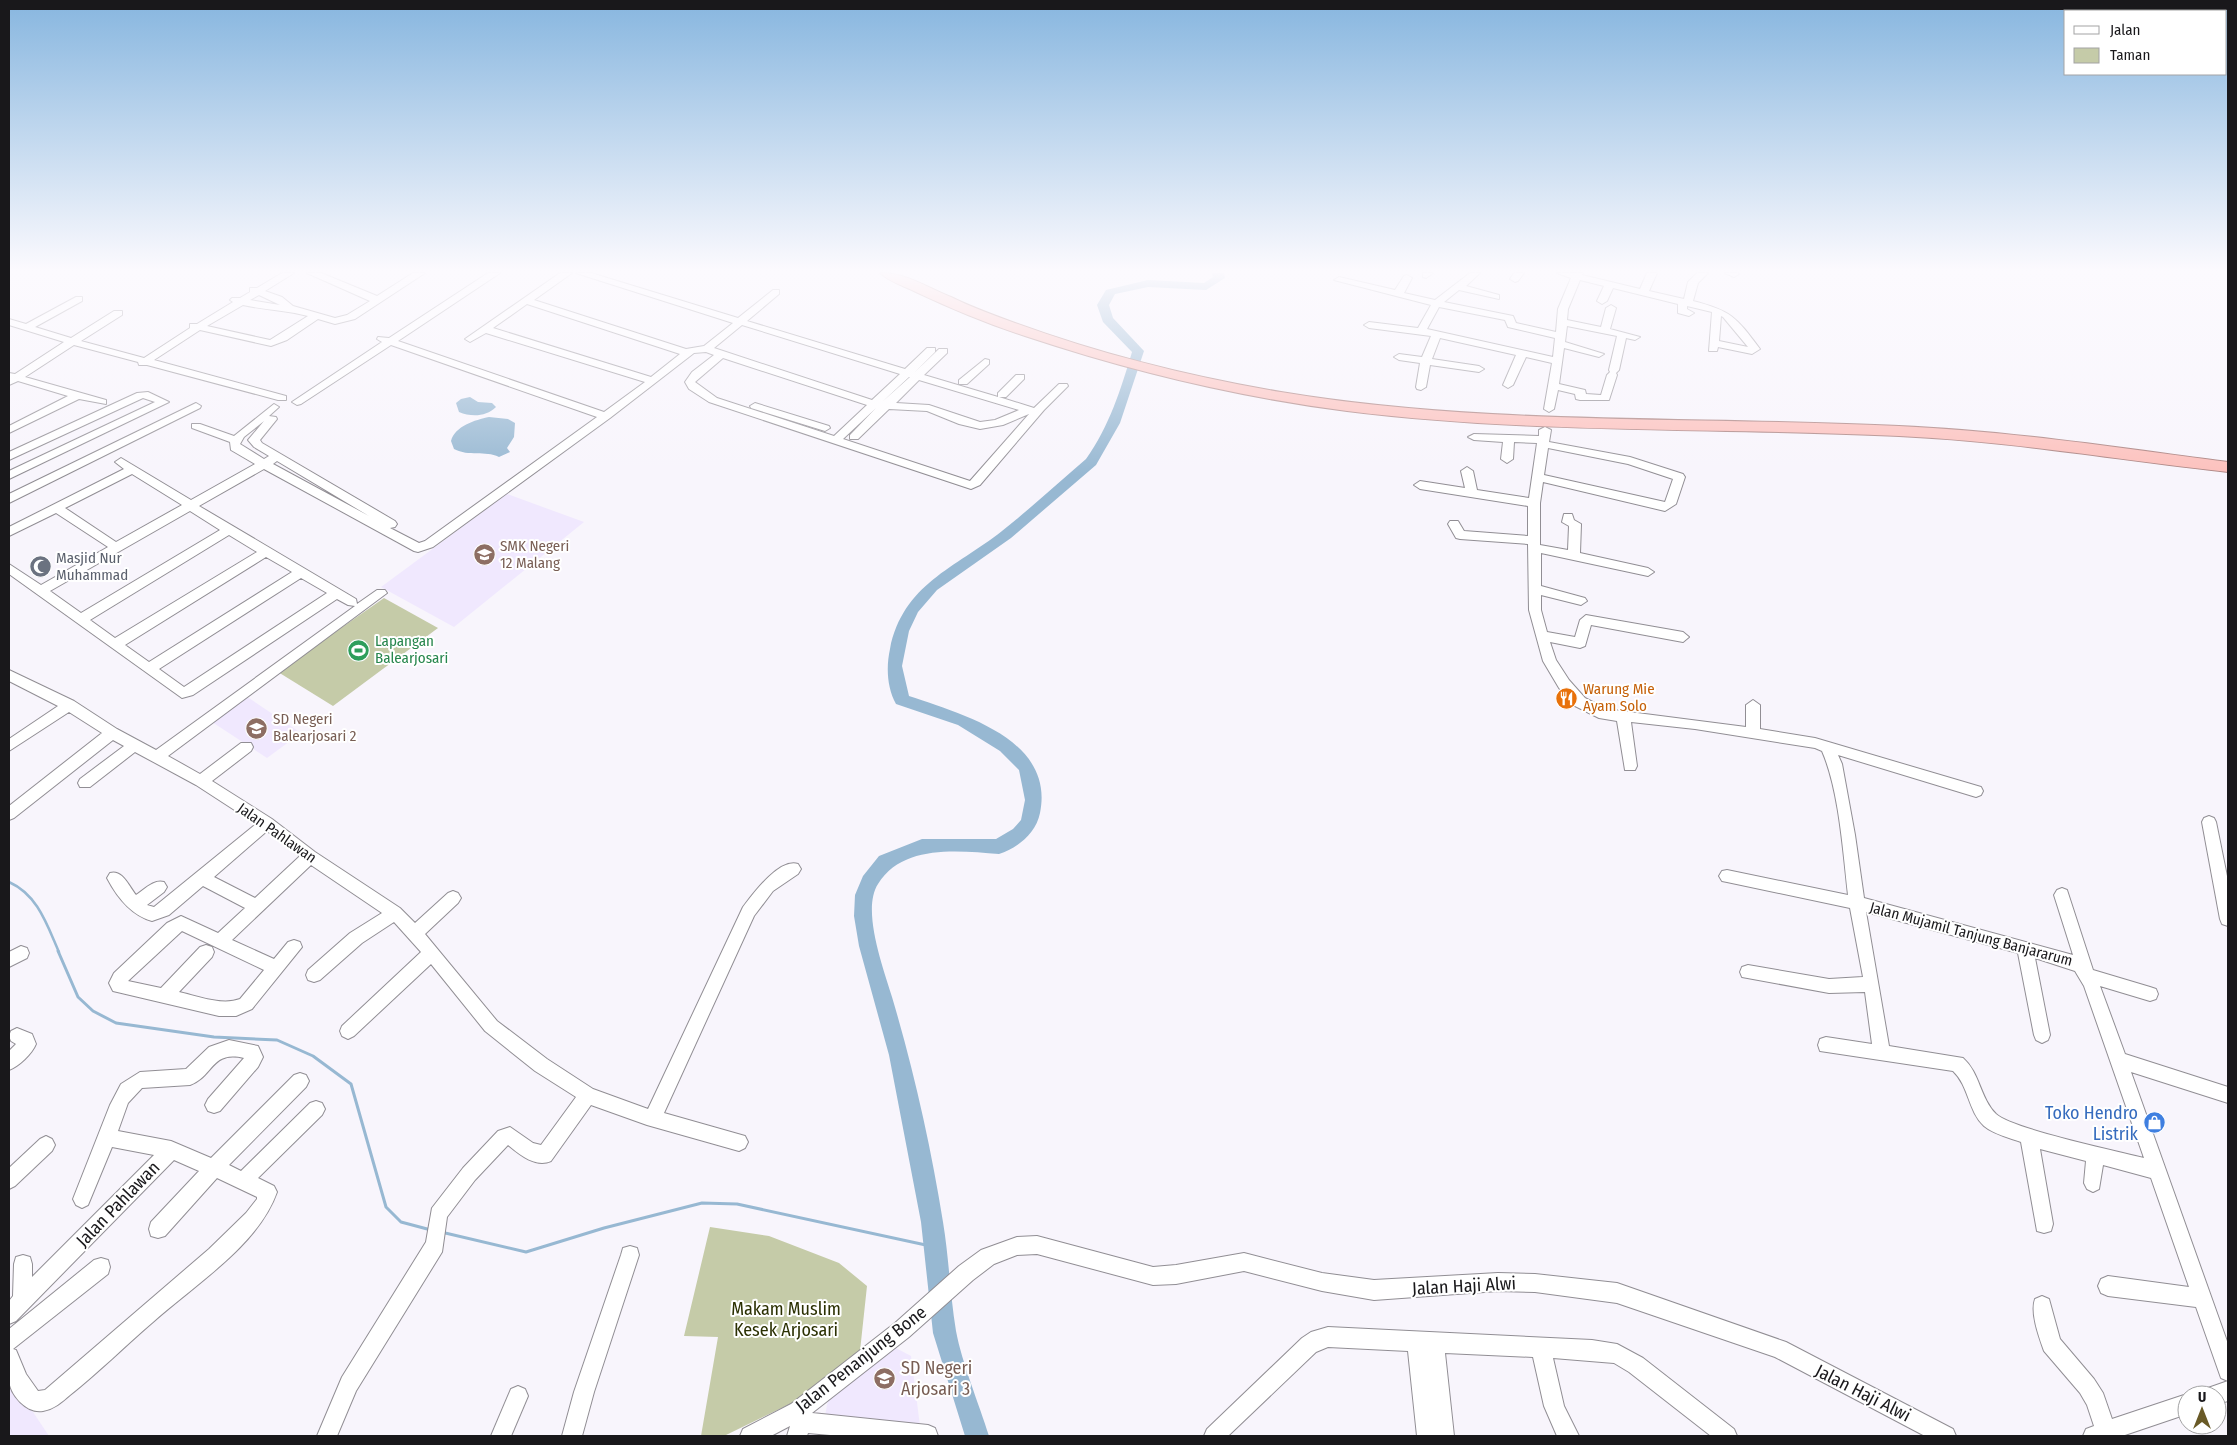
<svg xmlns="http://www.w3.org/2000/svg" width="2237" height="1445" viewBox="0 0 2237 1445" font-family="'Fira Sans Condensed',sans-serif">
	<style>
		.education { fill: #f0e8fe }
		.green { fill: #c5cba8 }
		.water { fill: #97b8d2 }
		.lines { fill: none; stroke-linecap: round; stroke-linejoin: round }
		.stream-far1 { stroke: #97b8d2; stroke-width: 2.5 }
		.stream { stroke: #97b8d2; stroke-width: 3 }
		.river { fill: #97b8d2; fill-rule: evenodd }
		.minor-casing { stroke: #918e94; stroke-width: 2 }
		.highway-casing { stroke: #ad8684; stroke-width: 2 }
		.minor { fill: #fff; fill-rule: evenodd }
		.highway { fill: #fcc1bd; fill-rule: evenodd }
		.labels { text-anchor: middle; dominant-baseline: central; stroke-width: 4; stroke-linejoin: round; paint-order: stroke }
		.education-label { font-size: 15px; fill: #785e54; stroke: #fff; text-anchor: start }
		.worship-label { font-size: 15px; fill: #5b616d; stroke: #fff; text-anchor: start }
		.leisure-label { font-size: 15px; fill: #27864d; stroke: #fff; text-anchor: start }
		.food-label { font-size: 15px; fill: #c56008; stroke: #fff; text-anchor: start }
		.street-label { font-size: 15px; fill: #19181b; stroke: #fff }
		.near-shop-label { font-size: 18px; fill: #366cbe; stroke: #fff; text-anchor: end }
		.near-street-label { font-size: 18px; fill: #19181b; stroke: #fff }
		.near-park-label { font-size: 18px; fill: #2b3002; stroke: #fff }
		.near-education-label { font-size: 18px; fill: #785e54; stroke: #fff; text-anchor: start }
	</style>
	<rect width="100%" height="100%" fill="#f8f5fc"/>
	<!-- education -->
	<g class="education">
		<polygon points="507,494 584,522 454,627 381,587"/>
		<polygon points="246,696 301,733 267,758 212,722"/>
		<polygon points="894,1347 911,1356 920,1426 825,1416 828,1400"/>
		<polygon points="9,1384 33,1412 49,1436 9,1436"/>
	</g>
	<!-- green -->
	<g class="green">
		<polygon points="384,598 438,628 333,706 278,672"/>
		<polygon points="710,1227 769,1236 839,1263 867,1286 860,1351 804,1397 724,1436 701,1436 718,1337 684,1336"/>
	</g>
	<!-- water -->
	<g class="water">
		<path d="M470 397 478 402 492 403 496 407C486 417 471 417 459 412L456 403 461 399Z"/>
		<path d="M489 417 508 419 515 423 514 437 507 448 510 452 499 457C485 450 469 457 454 449L451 441C455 426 475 420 489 417Z"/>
	</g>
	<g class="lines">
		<!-- stream-far1 -->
		<path class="stream-far1" d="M9 882C38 895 47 925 59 952"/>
		<!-- stream -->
		<g class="stream">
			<polyline points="58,951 78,997 93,1011 116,1023 214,1037 277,1040 313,1056 351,1084 386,1207 401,1222 431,1230"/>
			<polyline points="441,1232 526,1252 604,1228 702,1203 737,1204 935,1247"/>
		</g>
		<!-- river -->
		<path class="river" d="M1212 273H1224L1225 278 1206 290 1148 287 1115 294 1109 305 1113 318 1144 351 1120 423 1096 465 1011 538 937 590 918 612 909 631 902 666 909 696C962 714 1055 739 1040 813 1036 833 1018 848 999 854 958 851 903 844 878 884 861 910 884 970 892 997 914 1071 931 1147 943 1222 949 1258 950 1295 956 1331 962 1363 979 1404 989 1436H965L933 1333 921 1222 889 1055 859 946 854 916 855 895 863 876 879 856 922 839H996L1013 829 1021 820 1025 800 1019 770 1000 751 958 725 896 704C887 688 886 667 890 649 903 584 955 568 1002 531 1031 508 1058 483 1086 459 1109 427 1121 389 1132 352L1103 322 1097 305 1106 290 1148 280 1204 283 1213 277Z"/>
		<defs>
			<g id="minor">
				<path d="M282 273H294L265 291 282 297 293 306 335 318 347 315 370 301 307 273H321L377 296 413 273H425L355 319 335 324 318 319 287 340 271 346 200 330 154 360 286 396V400H278L147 365H139L138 362 74 345 25 377 106 400V404L79 399 9 433V426L68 396 18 381 9 385V373L15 374 64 342 9 325V319L26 324 76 297H82V301L35 327 71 338 114 311H122V315L81 341 144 358 190 328V324H197L233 302 230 300 232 298H240L250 292V288H257ZM259 295 280 305 250 300ZM243 305C265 310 287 310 308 316L270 340 207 326Z"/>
				<path d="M488 273H500L398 341 604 412 645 382 486 333 470 342 465 339 560 273H572L534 300 686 349 704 346 733 323 576 273H591L738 318 773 290H779V294L747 321 905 369 927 348H935V352L915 372 939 349H947V353L924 375 998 397V393L1016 375H1024V379L1006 397H999L1034 408 1059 384H1067L1068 386 1044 410 980 485 971 489 709 402 689 389 685 382 692 372 714 355 706 352 694 353 610 418 433 547 418 552 414 551 264 469 199 506 356 599 357 604 377 590H385L387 593 168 756 200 774 241 743H251L253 747 251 751 212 781 272 819 315 852 400 908 415 923 448 893 453 891 458 893 461 898 458 903 425 934 497 1021 547 1059 593 1089 648 1109 743 907C753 894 779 858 798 864L801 869 798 874 773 891 754 916 664 1113 745 1136 748 1142 745 1148 739 1151 647 1125 591 1105 551 1161C536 1168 520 1155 508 1145L475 1180 447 1217 442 1252 356 1391 337 1436H317L342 1377 426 1242 432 1208 463 1168 498 1131 510 1127 533 1143 541 1145 576 1097 535 1071 485 1031 431 964 354 1036 348 1039 342 1036 340 1031 342 1026 421 952 394 922 362 943 320 980 314 982 308 980 306 975 308 970 350 933 382 913 311 865 232 940 274 959 288 942 294 940 300 942 302 947 252 1009 236 1016H219L113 991 109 983 114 973 167 923 181 916 218 933 245 908 203 886 169 915 152 921C131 915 117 897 107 878L110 873C122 869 129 886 136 895 145 889 154 879 164 882L167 887 164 892 147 905 154 907 256 824 196 785 135 752 90 787H80L78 783 80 779 124 746 113 740 14 818 9 820V806L102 733 69 712 9 751V739L58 706 9 681V670L74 701 117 729 156 750 355 606 348 605 337 599 193 695 182 698 9 574V564L41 585 108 547 56 513 9 536V527L124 469 115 462 121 458 191 500 255 464 231 450 230 442 192 428V424H200L234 436 274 404 279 407 269 416 276 417 277 419 260 440 262 443 395 521 397 524 395 527 390 528 419 543 425 541 597 417 391 345 301 404 297 405 292 402 382 342 377 339 378 337 389 338ZM527 304 680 354 651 377 493 328ZM742 325 900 374 872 400 714 348ZM723 358 867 405 834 436 717 398 695 382ZM909 377H910L882 402ZM919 380 1019 410 995 420 980 422 929 405 896 403ZM876 408 850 435V439H858L889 409 927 411 959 424 980 429 1003 425 1029 414 970 481 843 439ZM264 421 248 440 254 447 269 456 264 459 240 444 244 437ZM277 461 369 516 273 464ZM132 474 182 505 116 542 65 508ZM190 511 220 530 81 613 50 591ZM229 535 257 552 115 638 90 620ZM266 557 292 572 149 662 125 645ZM301 578 327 593 184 687 159 669ZM267 831 300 856 255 898 214 877ZM182 931 264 970 240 999C222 1006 197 996 179 992L212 957 214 952 212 947 206 945 200 947 161 988 128 981Z"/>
				<polygon points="1423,273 1433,273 1426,278 1423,277"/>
				<path d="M1470 273H1480L1466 286 1499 295V299L1459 290 1444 302 1513 316 1516 323 1556 332 1558 309 1571 278 1557 273H1583L1582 275 1640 289 1647 273H1657L1649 291 1684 299 1688 282 1697 273H1708L1698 283 1693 301C1732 311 1736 317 1760 349L1752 354 1718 347 1717 351H1709L1712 312 1687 306V309L1694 313 1689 316 1678 313V304L1613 288 1607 301 1602 304 1597 301 1604 286 1580 280 1568 309 1567 320 1601 327 1606 308 1611 305 1616 308 1610 329 1640 337 1635 340 1626 338 1619 370 1616 373 1617 375 1609 400H1580L1576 399 1575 394 1558 390 1554 409 1549 412 1544 409 1552 363 1526 357 1513 385 1508 388 1503 385 1516 355 1440 338 1432 359 1479 366 1484 369 1479 372 1430 365 1426 387 1421 390 1417 389 1416 387 1420 363 1399 360 1394 357 1399 354 1422 357 1431 336 1369 328 1364 325 1369 322 1418 328 1431 305 1334 280 1339 277 1395 290 1404 276 1407 275 1412 278 1404 293 1435 300ZM1439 307 1505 320 1508 327 1555 338 1553 357 1427 329ZM1721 316 1723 317 1748 347 1719 341ZM1567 326 1617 336 1609 370 1610 372 1607 375 1601 395 1586 394 1585 390 1559 384 1564 348 1599 357 1604 354 1565 342Z"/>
				<polygon points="1514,273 1524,273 1518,281 1515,282 1510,279"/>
				<polygon points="1725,273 1738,273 1739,274 1734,277"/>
				<polygon points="985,359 989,360 989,364 967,384 959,384 959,380"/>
				<polygon points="148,392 169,402 9,479 9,471 155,402 143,398 9,460 9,452 137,393"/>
				<polygon points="196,403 201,406 200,408 9,503 9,494"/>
				<polygon points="755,403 829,426 830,428 825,431 751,408 750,406"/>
				<path d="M1545 427 1551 430 1549 442 1630 457 1683 474 1685 477 1676 504 1665 511 1543 482 1540 503V545L1568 550 1569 526 1562 522 1564 514H1572L1574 520 1581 524 1580 553 1648 568 1654 572 1648 576 1541 553V586L1585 598 1587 601 1581 605 1541 595V610L1547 632 1575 637 1580 620 1586 615 1683 632 1689 637 1683 642 1591 625 1585 646 1580 648 1550 642 1556 660 1569 680 1585 698 1606 709 1746 727V705L1753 700 1760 705V729L1815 738 1981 787 1983 791 1981 795 1976 797 1838 755 1842 764 1855 835 1864 898 2073 955 2054 895 2057 890 2062 888 2067 890 2093 970 2150 987 2156 989 2158 994 2156 999 2150 1001 2100 986 2125 1054 2228 1087V1103L2131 1072 2228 1344V1381L2221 1378 2196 1307 2108 1296 2101 1293 2098 1286 2101 1279 2108 1276 2189 1287 2151 1178 2103 1165 2099 1189 2093 1192 2087 1189 2084 1183 2086 1161 2040 1149 2053 1224 2051 1231 2044 1233 2037 1231 2021 1142C2010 1138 1993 1134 1984 1126 1968 1111 1969 1086 1953 1071L1820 1051 1818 1045 1820 1039 1826 1037 1872 1044 1865 992 1829 993 1742 977 1740 972 1742 967 1748 965 1829 979 1863 977 1850 908 1727 882 1722 881 1719 876 1722 871 1727 870 1848 895C1843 851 1839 790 1822 751L1815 748 1695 729 1631 722 1637 766 1635 770H1625L1617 721 1599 718 1575 706 1559 688 1543 661 1529 610 1528 544 1460 539 1456 538 1448 524 1450 521H1458L1464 531 1528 536V506L1420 489 1414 485 1420 481 1465 488 1461 471 1467 467 1473 471 1477 490 1529 498 1537 443 1514 442 1513 459 1507 463 1501 459 1503 442 1474 440 1468 437 1474 434 1539 436V430ZM1548 448 1628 464 1673 479 1665 502 1544 475ZM1866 912 2018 953 2034 1035 2036 1040 2042 1043 2048 1040 2050 1035 2035 958 2075 971 2084 986 2144 1158C2117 1151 2012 1129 1996 1114 1980 1098 1980 1073 1963 1058L1889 1046Z"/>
				<polygon points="2209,816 2214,818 2216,822 2228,881 2228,926 2222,924 2220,919 2202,822 2204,818"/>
				<polygon points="21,946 27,948 29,953 27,958 9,967 9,952"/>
				<path d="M17 1028 32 1034 36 1044C32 1054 19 1066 9 1070V1051L16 1044 11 1041 9 1036 11 1031Z"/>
				<path d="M229 1040 258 1046 263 1057 258 1067 220 1111 214 1113 208 1111 205 1105 208 1099 244 1058C211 1050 214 1076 190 1085L142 1088 128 1103 118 1131 171 1141 211 1158 294 1075 300 1073 306 1075 309 1081 306 1087 229 1165 241 1171 310 1103 316 1101 322 1103 325 1109 322 1115 258 1178 274 1186 277 1192C258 1246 194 1285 153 1322 125 1346 99 1372 70 1395 62 1402 54 1409 43 1411 27 1414 10 1395 9 1380 7 1363 9 1346 9 1329L94 1260 101 1258 108 1260 110 1267 108 1274 13 1349 16 1350 26 1374 38 1391 45 1390 209 1249 246 1213 257 1199V1197L217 1178 165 1236 158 1238 151 1236 149 1229 151 1222 199 1171 174 1160 16 1321 9 1324V1301L13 1296 14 1264 16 1257 23 1255 30 1257 32 1264V1277L154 1155 112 1147 88 1205 82 1208 76 1205 73 1199 110 1105 121 1084 140 1072 186 1069 209 1047Z"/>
				<polygon points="46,1136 52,1139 55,1145 52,1151 15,1186 9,1189 9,1168 40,1139"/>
				<polygon points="1037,1236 1153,1267 1176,1265 1244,1253 1322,1273 1374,1280 1498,1273 1535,1274 1617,1283 1786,1342 1953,1429 1956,1436 1925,1436 1775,1357 1617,1303 1535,1292 1498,1291 1374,1300 1322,1291 1244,1271 1176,1284 1153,1285 1037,1254 1017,1255 994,1264 973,1280 909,1337 812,1413 928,1425 935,1428 938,1436 841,1436 808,1433 807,1436 787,1436 790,1426 771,1436 740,1436 743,1429 791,1404 895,1323 959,1266 981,1250 1017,1237"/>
				<polygon points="630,1246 637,1248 639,1255 594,1392 582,1436 562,1436 574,1392 621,1255 623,1248"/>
				<path d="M2042 1296 2049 1299 2060 1339 2094 1379 2103 1393 2112 1419 2187 1394 2190 1395H2187V1414L2122 1436H2083L2086 1429 2094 1426 2087 1405 2080 1393 2044 1351C2039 1337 2030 1313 2035 1299Z"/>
				<polygon points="1328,1327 1592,1340 1617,1344 1643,1358 1734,1429 1737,1436 1711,1436 1629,1372 1614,1363 1553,1358 1564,1406 1579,1436 1557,1436 1544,1406 1533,1357 1445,1353 1454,1436 1417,1436 1408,1351 1328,1347 1316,1352 1228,1436 1204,1436 1207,1429 1302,1338 1311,1332"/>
				<polygon points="2228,1381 2228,1401 2217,1404 2217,1395 2205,1395 2208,1388"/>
				<polygon points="518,1386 525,1389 528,1396 511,1436 491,1436 511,1389"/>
			</g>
			<path id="highway" d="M880 273C907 273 926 287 951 297 971 307 993 315 1015 323 1100 354 1191 377 1281 392 1485 426 1693 416 1899 426 2010 431 2119 448 2228 462V472C2118 460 2010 441 1899 436 1715 427 1530 434 1347 411 1238 397 1130 371 1025 336 988 324 952 309 916 292 904 286 890 282 880 273Z"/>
		</defs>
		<!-- minor casing -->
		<use href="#minor" class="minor-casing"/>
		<!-- highway casing -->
		<use href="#highway" class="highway-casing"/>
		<!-- minor -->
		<use href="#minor" class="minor"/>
		<!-- highway -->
		<use href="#highway" class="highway"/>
	</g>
	<!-- sky -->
	<linearGradient id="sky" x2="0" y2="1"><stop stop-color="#87b6df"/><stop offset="0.57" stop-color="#fcfafe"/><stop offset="1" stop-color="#fcfafe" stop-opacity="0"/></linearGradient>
	<rect width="2237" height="475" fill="url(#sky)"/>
	<!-- icons -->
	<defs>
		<symbol id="school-disc" viewBox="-11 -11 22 22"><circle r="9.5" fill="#8d6e63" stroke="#fff"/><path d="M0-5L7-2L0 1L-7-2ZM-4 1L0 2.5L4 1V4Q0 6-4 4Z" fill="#fff"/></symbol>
		<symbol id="mosque-disc" viewBox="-11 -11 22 22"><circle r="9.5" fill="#6b7280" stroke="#fff"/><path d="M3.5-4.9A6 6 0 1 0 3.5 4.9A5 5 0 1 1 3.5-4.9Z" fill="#fff"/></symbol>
		<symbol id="stadium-disc" viewBox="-11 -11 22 22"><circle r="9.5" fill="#2e9e5b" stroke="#fff"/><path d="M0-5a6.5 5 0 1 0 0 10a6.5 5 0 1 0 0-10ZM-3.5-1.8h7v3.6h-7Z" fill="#fff"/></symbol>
		<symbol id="restaurant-disc" viewBox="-11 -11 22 22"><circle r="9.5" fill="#e8710a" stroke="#fff"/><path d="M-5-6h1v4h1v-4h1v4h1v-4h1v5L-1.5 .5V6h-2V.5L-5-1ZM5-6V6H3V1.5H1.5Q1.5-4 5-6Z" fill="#fff"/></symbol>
		<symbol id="shop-disc" viewBox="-11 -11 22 22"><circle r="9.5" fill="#3f7fe0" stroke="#fff"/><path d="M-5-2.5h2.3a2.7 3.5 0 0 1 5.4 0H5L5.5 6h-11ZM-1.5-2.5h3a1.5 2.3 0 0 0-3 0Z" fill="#fff"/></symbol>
	</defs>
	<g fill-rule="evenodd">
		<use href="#school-disc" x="472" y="542" width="25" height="25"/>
		<use href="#mosque-disc" x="28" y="554" width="25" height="25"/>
		<use href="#stadium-disc" x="346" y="638" width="25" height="25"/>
		<use href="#restaurant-disc" x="1554" y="686" width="25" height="25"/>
		<use href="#school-disc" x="244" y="716" width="25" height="25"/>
		<use href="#shop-disc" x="2142" y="1110" width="25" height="25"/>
		<use href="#school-disc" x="872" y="1366" width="25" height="25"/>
	</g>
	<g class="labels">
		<!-- education labels -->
		<g class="education-label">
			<text x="500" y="546">SMK Negeri<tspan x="500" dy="17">12 Malang</tspan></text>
			<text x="273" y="719">SD Negeri<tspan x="273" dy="17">Balearjosari 2</tspan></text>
		</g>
		<!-- worship labels -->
		<g class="worship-label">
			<text x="56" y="558">Masjid Nur<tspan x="56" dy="17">Muhammad</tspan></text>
		</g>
		<!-- leisure labels -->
		<g class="leisure-label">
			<text x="375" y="641">Lapangan<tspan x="375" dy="17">Balearjosari</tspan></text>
		</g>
		<!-- food labels -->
		<g class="food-label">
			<text x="1583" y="689">Warung Mie<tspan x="1583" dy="17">Ayam Solo</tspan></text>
		</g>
		<!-- street labels -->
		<g class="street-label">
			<text transform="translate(277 833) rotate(35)">Jalan Pahlawan</text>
			<text transform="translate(1971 934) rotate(15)">Jalan Mujamil Tanjung Banjararum</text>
		</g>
		<!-- near-shop labels -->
		<g class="near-shop-label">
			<text x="2138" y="1113">Toko Hendro<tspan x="2138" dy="21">Listrik</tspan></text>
		</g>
		<!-- near-street labels -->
		<g class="near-street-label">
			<text transform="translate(118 1204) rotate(-46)">Jalan Pahlawan</text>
			<text transform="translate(1464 1286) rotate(-3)">Jalan Haji Alwi</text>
			<text transform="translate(861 1359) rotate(-38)">Jalan Penanjung Bone</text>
			<text transform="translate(1863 1393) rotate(27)">Jalan Haji Alwi</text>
		</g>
		<!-- near-park labels -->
		<g class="near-park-label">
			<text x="786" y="1309">Makam Muslim<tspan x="786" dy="21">Kesek Arjosari</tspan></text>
		</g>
		<!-- near-education labels -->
		<g class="near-education-label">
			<text x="901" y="1368">SD Negeri<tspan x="901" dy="21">Arjosari 3</tspan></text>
		</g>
	</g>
	<!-- border -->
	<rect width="2237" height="1445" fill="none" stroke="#19181b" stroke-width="20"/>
	<!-- legend -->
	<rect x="2064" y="10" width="162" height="65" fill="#ffffff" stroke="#a3a3a4"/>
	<rect x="2074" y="26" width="25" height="8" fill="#ffffff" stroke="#a3a3a4"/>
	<text x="2110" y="35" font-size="15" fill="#19181b">Jalan</text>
	<rect x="2074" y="48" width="25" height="15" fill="#c5cba8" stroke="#a3a3a4"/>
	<text x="2110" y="60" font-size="15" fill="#19181b">Taman</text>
	<!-- north arrow -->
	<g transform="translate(2202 1410)"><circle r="24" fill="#ffffff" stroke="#a3a3a4"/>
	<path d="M0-4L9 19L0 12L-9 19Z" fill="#695a27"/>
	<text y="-8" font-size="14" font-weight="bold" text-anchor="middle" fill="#19181b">U</text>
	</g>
</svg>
